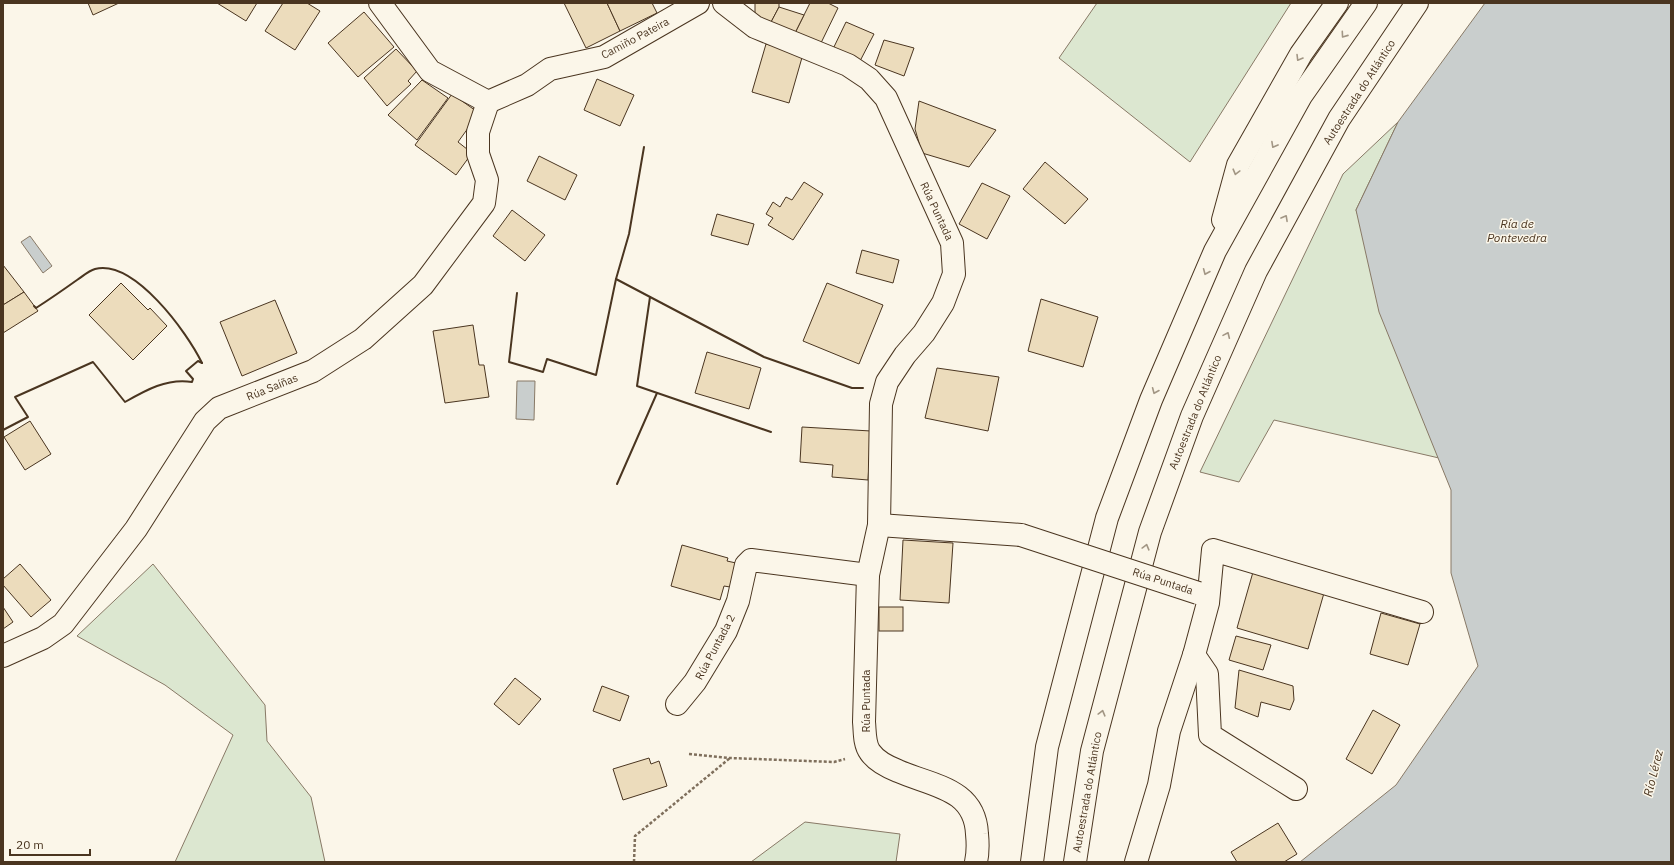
<svg xmlns="http://www.w3.org/2000/svg" width="1674" height="865" viewBox="0 0 1674 865" font-family="'IBM Plex Sans',sans-serif">
	<style>
		.green { fill: #dce7d0; stroke: #887966 }
		.water { fill: #c9cecd; stroke: #887966 }
		.building { fill: #ecdcbc; stroke: #4a3520 }
		.lines { fill: none; stroke-linecap: round; stroke-linejoin: round }
		.street-casing { stroke: #4a3520; stroke-width: 24 }
		.highway-casing { stroke: #4a3520; stroke-width: 24 }
		.path { stroke: #7f6f5c; stroke-width: 2.5; stroke-dasharray: 3 2; stroke-linecap: butt }
		.street { stroke: #fbf6e9; stroke-width: 22 }
		.highway { stroke: #fbf6e9; stroke-width: 22 }
		.street-bridge-casing { stroke: #4a3520; stroke-width: 24; stroke-linecap: butt }
		.street-bridge { stroke: #fbf6e9; stroke-width: 22 }
		.wall { stroke: #4a3520; stroke-width: 2 }
		.oneway { stroke: #a29684 }
		.labels { text-anchor: middle; dominant-baseline: central; stroke-width: 3; stroke-linejoin: round; paint-order: stroke }
		.street-label { font-size: 11px; fill: #4a3520; stroke: #fbf6e9 }
		.water-label { font-size: 12px; font-style: italic; fill: #4a3520; stroke: #fbf6e9 }
	</style>
	<rect width="100%" height="100%" fill="#fbf6e9"/>
	<!-- green -->
	<g class="green">
		<polygon points="1097,3 1291,3 1190,162 1059,58"/>
		<polygon points="1398,122 1356,210 1439,458 1274,420 1239,482 1200,472 1343,174"/>
		<polygon points="153,564 265,705 267,741 311,797 325,862 175,862 233,735 165,685 77,636"/>
		<polygon points="805,822 900,834 896,862 751,862"/>
	</g>
	<!-- water -->
	<g class="water">
		<polygon points="1485,3 1671,3 1671,862 1300,862 1396,785 1478,666 1451,573 1451,490 1379,312 1356,210 1398,122"/>
		<polygon points="30,236 52,266 43,273 21,242"/>
		<polygon points="517,381 535,381 534,420 516,419"/>
	</g>
	<!-- building -->
	<g class="building">
		<polygon points="88,3 119,3 93,15"/>
		<polygon points="217,3 257,3 246,21"/>
		<polygon points="283,3 307,3 320,11 295,50 265,31"/>
		<polygon points="564,3 607,3 620,31 586,48"/>
		<polygon points="607,3 652,3 657,13 620,31"/>
		<polygon points="755,3 779,3 779,7 770,24 755,15"/>
		<polygon points="810,3 828,3 838,8 820,45 795,33"/>
		<polygon points="779,7 804,15 795,33 770,24"/>
		<polygon points="364,12 394,47 358,77 328,43"/>
		<polygon points="846,22 874,34 859,63 832,51"/>
		<polygon points="884,40 914,48 904,76 875,65"/>
		<polygon points="766,44 803,54 789,103 752,92"/>
		<polygon points="396,49 417,71 408,81 411,84 387,106 364,78"/>
		<polygon points="597,79 634,95 620,126 584,110"/>
		<polygon points="422,80 448,98 417,140 388,115"/>
		<polygon points="452,94 479,113 458,142 472,153 456,175 415,145"/>
		<polygon points="919,101 996,130 969,167 922,153 915,129"/>
		<polygon points="539,156 577,175 565,200 527,181"/>
		<polygon points="1045,162 1088,199 1065,224 1023,189"/>
		<polygon points="804,182 823,194 793,240 768,225 773,218 766,214 773,202 780,207 786,197 792,200"/>
		<polygon points="982,183 1010,196 987,239 959,224"/>
		<polygon points="512,210 545,235 525,261 493,236"/>
		<polygon points="717,214 754,224 748,245 711,235"/>
		<polygon points="862,250 899,260 893,283 856,273"/>
		<polygon points="3,265 24,292 3,305"/>
		<polygon points="121,283 148,310 150,308 167,326 133,360 89,315"/>
		<polygon points="827,283 883,305 859,364 803,341"/>
		<polygon points="24,292 38,311 3,333 3,305"/>
		<polygon points="1041,299 1098,317 1083,367 1028,351"/>
		<polygon points="275,300 297,353 242,376 220,322"/>
		<polygon points="473,325 479,365 484,365 489,397 445,403 433,331"/>
		<polygon points="707,352 761,368 749,409 695,393"/>
		<polygon points="937,368 999,377 988,431 925,418"/>
		<polygon points="30,421 51,454 25,470 4,437"/>
		<polygon points="802,427 871,431 868,480 832,477 833,465 800,462"/>
		<polygon points="903,540 953,543 949,603 900,600"/>
		<polygon points="682,545 728,558 727,561 736,563 730,587 724,586 720,600 671,586"/>
		<polygon points="20,564 51,600 31,617 3,585 3,579"/>
		<polygon points="1255,565 1326,586 1308,649 1237,628"/>
		<polygon points="3,607 13,622 3,629"/>
		<rect x="879" y="607" width="24" height="24"/>
		<polygon points="1381,613 1420,624 1408,665 1370,654"/>
		<polygon points="1236,636 1271,645 1263,670 1229,660"/>
		<polygon points="1239,670 1293,686 1294,700 1290,710 1261,702 1258,717 1235,708"/>
		<polygon points="515,678 541,699 519,725 494,704"/>
		<polygon points="602,686 629,696 620,721 593,711"/>
		<polygon points="1373,710 1400,725 1372,774 1346,759"/>
		<polygon points="649,758 651,764 659,761 667,786 623,800 613,769"/>
		<polygon points="1278,823 1297,854 1284,862 1237,862 1231,852"/>
	</g>
	<g class="lines">
		<defs>
			<g id="street">
				<polyline points="380,3 430,71 488,102"/>
				<path d="M724 3 755 27 848 65 869 79 886 98 952 243 954 274 943 303 924 333 905 355 887 382 881 404 879 525 868 575 864 722C865 731 864 744 870 752 876 761 888 767 898 771 932 786 975 788 977 834 978 844 978 853 976 862"/>
				<polyline points="488,102 527,85 550,69 604,57 698,3"/>
				<polyline points="879,525 1021,535"/>
				<polyline points="3,656 43,638 63,624 136,529 205,421 219,408 313,371 363,339 423,285 484,203 487,180 478,154 478,132 488,102"/>
				<polyline points="677,704 695,682 726,631 738,601 746,565 751,560 868,575"/>
				<polyline points="1296,789 1210,735 1207,674 1194,655 1208,603 1213,550 1422,612"/>
				<polyline points="1136,862 1159,785 1169,731 1194,655"/>
			</g>
			<g id="highway">
				<polyline points="1223,220 1238,165 1301,54 1337,3"/>
				<polyline points="1032,862 1047,747 1107,518 1151,400 1215,251 1301,96 1366,3"/>
				<polyline points="1075,862 1092,751 1150,532 1192,416 1256,271 1339,119 1417,3"/>
			</g>
		</defs>
		<!-- street casing -->
		<use href="#street" class="street-casing"/>
		<!-- highway casing -->
		<use href="#highway" class="highway-casing"/>
		<!-- path -->
		<g class="path">
			<polyline points="689,754 730,758 834,762 845,759"/>
			<polyline points="634,862 635,836 730,758"/>
		</g>
		<!-- street -->
		<use href="#street" class="street"/>
		<!-- highway -->
		<use href="#highway" class="highway"/>
		<defs>
			<polyline id="street-bridge" points="1021,535 1198,593"/>
		</defs>
		<!-- street-bridge casing -->
		<use href="#street-bridge" class="street-bridge-casing"/>
		<!-- street-bridge -->
		<use href="#street-bridge" class="street-bridge"/>
		<!-- wall -->
		<g class="wall">
			<polyline points="616,279 764,357 852,388 863,388"/>
			<polyline points="517,293 509,362 543,372 547,359 596,375 616,279 629,234 644,147"/>
			<polyline points="650,297 637,386 771,432"/>
			<path d="M34 306 36 308C50 299 63 290 77 280 82 277 88 271 95 269 134 259 187 332 202 363"/>
			<path d="M3 430 28 417 15 397 93 362 125 402C146 390 167 378 192 382L193 379 186 371 198 361 202 363"/>
			<polyline points="617,484 657,393"/>
		</g>
	</g>
	<!-- one-way arrows -->
	<defs><path id="oneway-chevron" d="M-2-3.5L2.5 0L-2 3.5" fill="none" stroke-width="1.6" stroke-linecap="round" stroke-linejoin="round"/></defs>
	<g class="oneway">
		<use href="#oneway-chevron" transform="translate(1344 35) rotate(125)"/>
		<use href="#oneway-chevron" transform="translate(1299 58) rotate(121)"/>
		<use href="#oneway-chevron" transform="translate(1274 145) rotate(119)"/>
		<use href="#oneway-chevron" transform="translate(1236 172) rotate(105)"/>
		<use href="#oneway-chevron" transform="translate(1285 218) rotate(-61)"/>
		<use href="#oneway-chevron" transform="translate(1206 272) rotate(113)"/>
		<use href="#oneway-chevron" transform="translate(1227 335) rotate(-66)"/>
		<use href="#oneway-chevron" transform="translate(1155 391) rotate(113)"/>
		<use href="#oneway-chevron" transform="translate(1146 547) rotate(-75)"/>
		<use href="#oneway-chevron" transform="translate(1102 713) rotate(-75)"/>
	</g>
	<g class="labels">
		<!-- street labels -->
		<g class="street-label">
			<text transform="translate(635 38) rotate(-28)">Camiño Pateira</text>
			<text transform="translate(1359 92) rotate(-57)">Autoestrada do Atlántico</text>
			<text transform="translate(937 211) rotate(65)">Rúa Puntada</text>
			<text transform="translate(272 387) rotate(-22)">Rúa Saíñas</text>
			<text transform="translate(1195 412) rotate(-68)">Autoestrada do Atlántico</text>
			<text transform="translate(1163 581) rotate(18)">Rúa Puntada</text>
			<text transform="translate(715 647) rotate(-62)">Rúa Puntada 2</text>
			<text transform="translate(866 701) rotate(-90)">Rúa Puntada</text>
			<text transform="translate(1087 792) rotate(-80)">Autoestrada do Atlántico</text>
		</g>
		<!-- water labels -->
		<g class="water-label">
			<text x="1517" y="223">Ría de<tspan x="1517" dy="14">Pontevedra</tspan></text>
			<text transform="translate(1653 773) rotate(-76)">Río Lérez</text>
		</g>
	</g>
	<!-- border -->
	<rect width="1674" height="865" fill="none" stroke="#4a3520" stroke-width="8"/>
	<!-- scale -->
	<path d="M10 849v6h80v-6" fill="none" stroke="#4a3520" stroke-width="2"/>
	<text x="16" y="849" font-size="12" fill="#4a3520" stroke="#fbf6e9" stroke-width="3" paint-order="stroke">20 m</text>
</svg>
